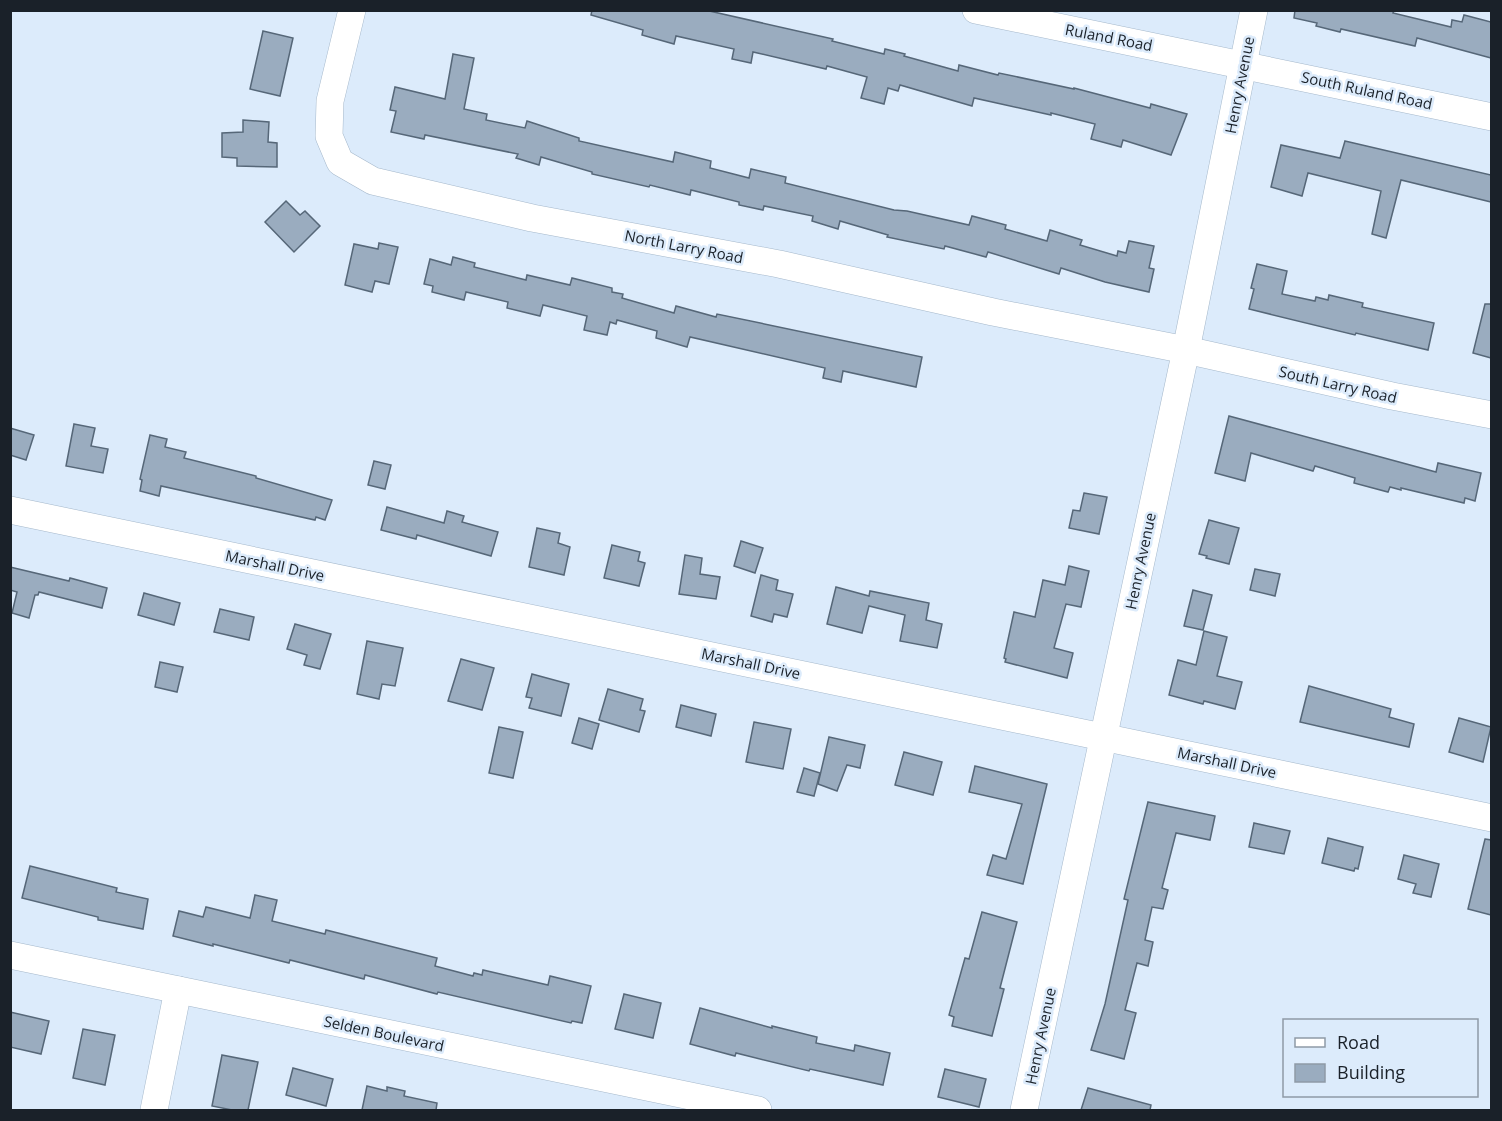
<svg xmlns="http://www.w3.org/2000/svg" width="1502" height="1121" viewBox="0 0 1502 1121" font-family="'Open Sans',sans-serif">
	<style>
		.building { fill: #9aacbf; stroke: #566778; stroke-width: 1.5 }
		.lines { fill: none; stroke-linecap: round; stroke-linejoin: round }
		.street-casing { stroke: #a5b8cb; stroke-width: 28 }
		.street { stroke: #fff; stroke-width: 27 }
		.labels { text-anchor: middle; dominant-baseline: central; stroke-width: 5; stroke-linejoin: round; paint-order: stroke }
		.street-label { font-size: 15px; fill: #1a2129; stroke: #dcebfb }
	</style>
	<rect width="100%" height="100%" fill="#dcebfb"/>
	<!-- building -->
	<g class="building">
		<polygon points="592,10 705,10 833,39 832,41 884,54 885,49 905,54 904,56 958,71 959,65 998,75 999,73 1074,89 1074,88 1150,108 1151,104 1187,114 1171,155 1123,140 1121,147 1091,139 1095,124 1051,113 1051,115 974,98 972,106 900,85 898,91 888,88 884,104 861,98 867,77 827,66 826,69 753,52 751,63 732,59 734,49 676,36 674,44 642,35 643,30 591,15"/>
		<polygon points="1295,10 1394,10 1393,13 1451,27 1452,20 1462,22 1464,15 1491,22 1491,58 1417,38 1415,46 1341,29 1340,32 1316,26 1317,23 1294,18"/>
		<polygon points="263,31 293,38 280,96 250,89"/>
		<polygon points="453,54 474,58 464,109 487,114 486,120 525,128 527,121 579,138 579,141 673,162 675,152 711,161 710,168 749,178 751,169 786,177 785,183 894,210 907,211 969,225 972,216 1006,225 1005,229 1047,241 1050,230 1082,240 1080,245 1117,256 1118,251 1126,253 1129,241 1154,246 1149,268 1154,269 1149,292 1105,282 1061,268 1059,274 988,252 986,257 945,246 944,249 887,237 888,235 840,221 838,229 812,221 813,216 764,206 763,210 739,205 739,202 691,190 690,195 650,185 649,187 592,174 592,172 541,157 539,165 516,158 518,154 425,135 424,139 391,132 396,111 390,110 395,87 445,99"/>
		<polygon points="243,120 269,122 268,142 277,143 277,167 237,166 237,158 222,157 222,133 243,132"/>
		<polygon points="1345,141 1491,175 1491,202 1401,180 1386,238 1372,234 1381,191 1308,173 1302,196 1271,187 1281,145 1340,158"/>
		<polygon points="286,201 300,215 305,211 320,226 294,252 265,222"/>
		<polygon points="379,243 398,247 389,284 375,281 372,292 345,285 354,244 378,249"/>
		<polygon points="453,257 475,263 474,267 526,280 527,275 570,285 572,278 612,288 612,292 623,294 622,298 674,313 676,306 716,317 717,314 922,357 916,387 843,371 841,382 823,378 825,368 690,337 687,347 656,338 657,331 617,320 616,324 610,322 607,335 584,330 587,316 543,305 540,316 507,308 508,302 466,292 464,300 432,292 433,286 424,284 430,259 451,265"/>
		<polygon points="1257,264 1287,271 1282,294 1315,301 1316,297 1328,300 1329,295 1363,303 1362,307 1434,323 1428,350 1356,333 1355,335 1249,309 1254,289 1251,288"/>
		<polygon points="1485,304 1491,304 1491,358 1473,353"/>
		<polygon points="1229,416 1436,472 1438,463 1481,473 1475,501 1465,498 1464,503 1401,488 1401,490 1390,487 1388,492 1354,483 1355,478 1315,466 1313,471 1251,453 1245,481 1215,473"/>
		<polygon points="74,424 95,428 91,446 108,449 103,473 66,466"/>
		<polygon points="10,428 34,435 26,460 10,455"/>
		<polygon points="150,435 167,439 165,447 186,452 184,458 256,476 256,478 332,500 325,520 316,517 315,520 161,486 159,496 140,491 142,480 140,479"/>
		<polygon points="374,461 391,465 385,489 368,485"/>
		<polygon points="1084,493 1107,497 1099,534 1069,528 1073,510 1080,511"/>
		<polygon points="387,507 444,523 447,511 464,516 462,522 498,532 491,556 417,535 416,539 381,530"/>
		<polygon points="1209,520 1239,528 1229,564 1206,558 1207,556 1199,554"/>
		<polygon points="537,528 560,533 558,543 570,547 564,575 529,567"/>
		<polygon points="741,541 763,548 755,573 734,566"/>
		<polygon points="612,545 640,552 638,561 645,563 639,586 604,578"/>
		<polygon points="685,555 702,558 700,574 720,577 716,599 679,594"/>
		<polygon points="1069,566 1089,571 1081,607 1066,604 1054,648 1073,653 1067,678 1005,662 1006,659 1004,658 1014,612 1035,617 1043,580 1065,585"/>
		<polygon points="10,567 69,581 70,578 107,588 102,608 39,592 38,595 35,595 29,618 12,613 17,592 10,590"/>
		<polygon points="1255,569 1280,574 1275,596 1250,590"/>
		<polygon points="761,575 778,580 776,590 793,594 787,617 774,614 772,622 751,616"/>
		<polygon points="836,587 869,596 870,591 929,603 926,620 942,624 937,648 900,641 905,615 869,606 862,633 827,624"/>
		<polygon points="1193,590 1212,595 1203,630 1184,626"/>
		<polygon points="144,593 180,603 174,625 138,615"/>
		<polygon points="220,609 254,617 249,640 214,632"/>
		<polygon points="295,624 331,634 320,669 304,665 307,655 287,649"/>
		<polygon points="1204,631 1227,637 1217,676 1242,682 1235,709 1204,701 1203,704 1169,695 1178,660 1196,665"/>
		<polygon points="367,641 403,648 395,686 382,684 379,699 357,694"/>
		<polygon points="461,659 494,668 482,710 448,701"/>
		<polygon points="160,662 183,667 177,692 155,687"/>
		<polygon points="532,674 569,684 561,716 529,708 532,698 526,697"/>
		<polygon points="1309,686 1391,709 1389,717 1414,724 1409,747 1300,722"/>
		<polygon points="608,689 643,699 640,710 645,711 639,732 599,720"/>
		<polygon points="681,705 716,714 711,736 676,727"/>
		<polygon points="579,718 599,724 592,749 572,743"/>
		<polygon points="1459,718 1491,727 1483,762 1449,752"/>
		<polygon points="754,722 791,729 783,769 746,762"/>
		<polygon points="499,727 523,732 513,778 489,773"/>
		<polygon points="829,737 865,745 860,768 847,765 837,791 818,784"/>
		<polygon points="904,752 942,762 933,795 895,785"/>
		<polygon points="975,766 1047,784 1023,884 987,875 993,855 1006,859 1022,804 969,792"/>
		<polygon points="804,768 820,773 814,796 797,792"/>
		<polygon points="1148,802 1215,816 1210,840 1176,833 1162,888 1168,890 1163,909 1152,907 1145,940 1153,942 1148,966 1137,963 1125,1010 1136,1013 1124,1059 1091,1050 1105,1004 1128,900 1124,899"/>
		<polygon points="1254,823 1290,831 1284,854 1249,847"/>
		<polygon points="1328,838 1363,847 1358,869 1355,868 1354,871 1322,863"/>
		<polygon points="1485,839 1491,840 1491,915 1468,909"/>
		<polygon points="1404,855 1439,864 1431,897 1413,893 1416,884 1398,879"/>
		<polygon points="30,866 117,888 116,892 148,899 143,929 98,920 98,917 22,898"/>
		<polygon points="255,895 277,900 272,921 325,934 326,930 437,958 435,966 473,976 474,973 482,975 483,970 548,985 550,976 591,986 582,1023 572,1021 571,1023 438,992 437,994 365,975 364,979 290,960 289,963 213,944 213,946 173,936 179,911 203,917 206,907 250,918"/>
		<polygon points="982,912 1017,922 1000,988 1004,989 992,1036 952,1026 954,1017 949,1015 965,958 969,959"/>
		<polygon points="624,994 661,1003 653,1038 615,1029"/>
		<polygon points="700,1008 772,1028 772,1026 817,1037 816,1043 854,1051 855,1045 890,1053 883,1085 810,1069 809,1071 736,1053 735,1056 690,1044"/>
		<polygon points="10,1012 49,1021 41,1054 10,1047"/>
		<polygon points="83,1029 115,1035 105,1085 73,1078"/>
		<polygon points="222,1055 258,1062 248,1110 232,1110 212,1106"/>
		<polygon points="293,1068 333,1079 326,1106 286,1095"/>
		<polygon points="945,1069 986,1079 979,1107 938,1097"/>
		<polygon points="367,1086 387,1091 387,1087 405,1091 404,1096 437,1103 436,1110 362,1110"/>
		<polygon points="1088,1088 1151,1105 1150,1110 1081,1110"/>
	</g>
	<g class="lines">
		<defs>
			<g id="street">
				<polyline points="352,10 330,101 329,136 340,162 373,181 532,218 779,264 993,312 1186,350 1392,396 1492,415"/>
				<polyline points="976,10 1492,117"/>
				<polyline points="10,510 1492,818"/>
				<polyline points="10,955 758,1110"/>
				<polyline points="154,1110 178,990"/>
				<polyline points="1024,1110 1186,350 1254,10"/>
			</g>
		</defs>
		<!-- street casing -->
		<use href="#street" class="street-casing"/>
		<!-- street -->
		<use href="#street" class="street"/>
	</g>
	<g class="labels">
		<!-- street labels -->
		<g class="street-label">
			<text transform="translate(1109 37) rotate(11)">Ruland Road</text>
			<text transform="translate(1239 85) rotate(-79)">Henry Avenue</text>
			<text transform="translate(1367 90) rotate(12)">South Ruland Road</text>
			<text transform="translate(684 246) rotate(11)">North Larry Road</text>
			<text transform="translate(1338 384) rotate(13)">South Larry Road</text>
			<text transform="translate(1140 561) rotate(-78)">Henry Avenue</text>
			<text transform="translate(275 565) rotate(12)">Marshall Drive</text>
			<text transform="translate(751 663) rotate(12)">Marshall Drive</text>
			<text transform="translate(1227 762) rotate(12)">Marshall Drive</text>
			<text transform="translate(384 1033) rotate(12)">Selden Boulevard</text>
			<text transform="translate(1040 1036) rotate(-78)">Henry Avenue</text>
		</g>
	</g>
	<!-- border -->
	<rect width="1502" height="1121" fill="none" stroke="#1a2129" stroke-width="24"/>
	<!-- legend -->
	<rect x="1283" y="1019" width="195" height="78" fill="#dcebfb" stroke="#8e9aa7" stroke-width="1.5"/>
	<rect x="1295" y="1038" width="30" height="9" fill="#ffffff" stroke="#8e9aa7" stroke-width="1.5"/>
	<text x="1337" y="1049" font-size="18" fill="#1a2129">Road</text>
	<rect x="1295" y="1064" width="30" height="18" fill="#9aacbf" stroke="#8e9aa7" stroke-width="1.5"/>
	<text x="1337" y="1079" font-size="18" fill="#1a2129">Building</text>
</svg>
